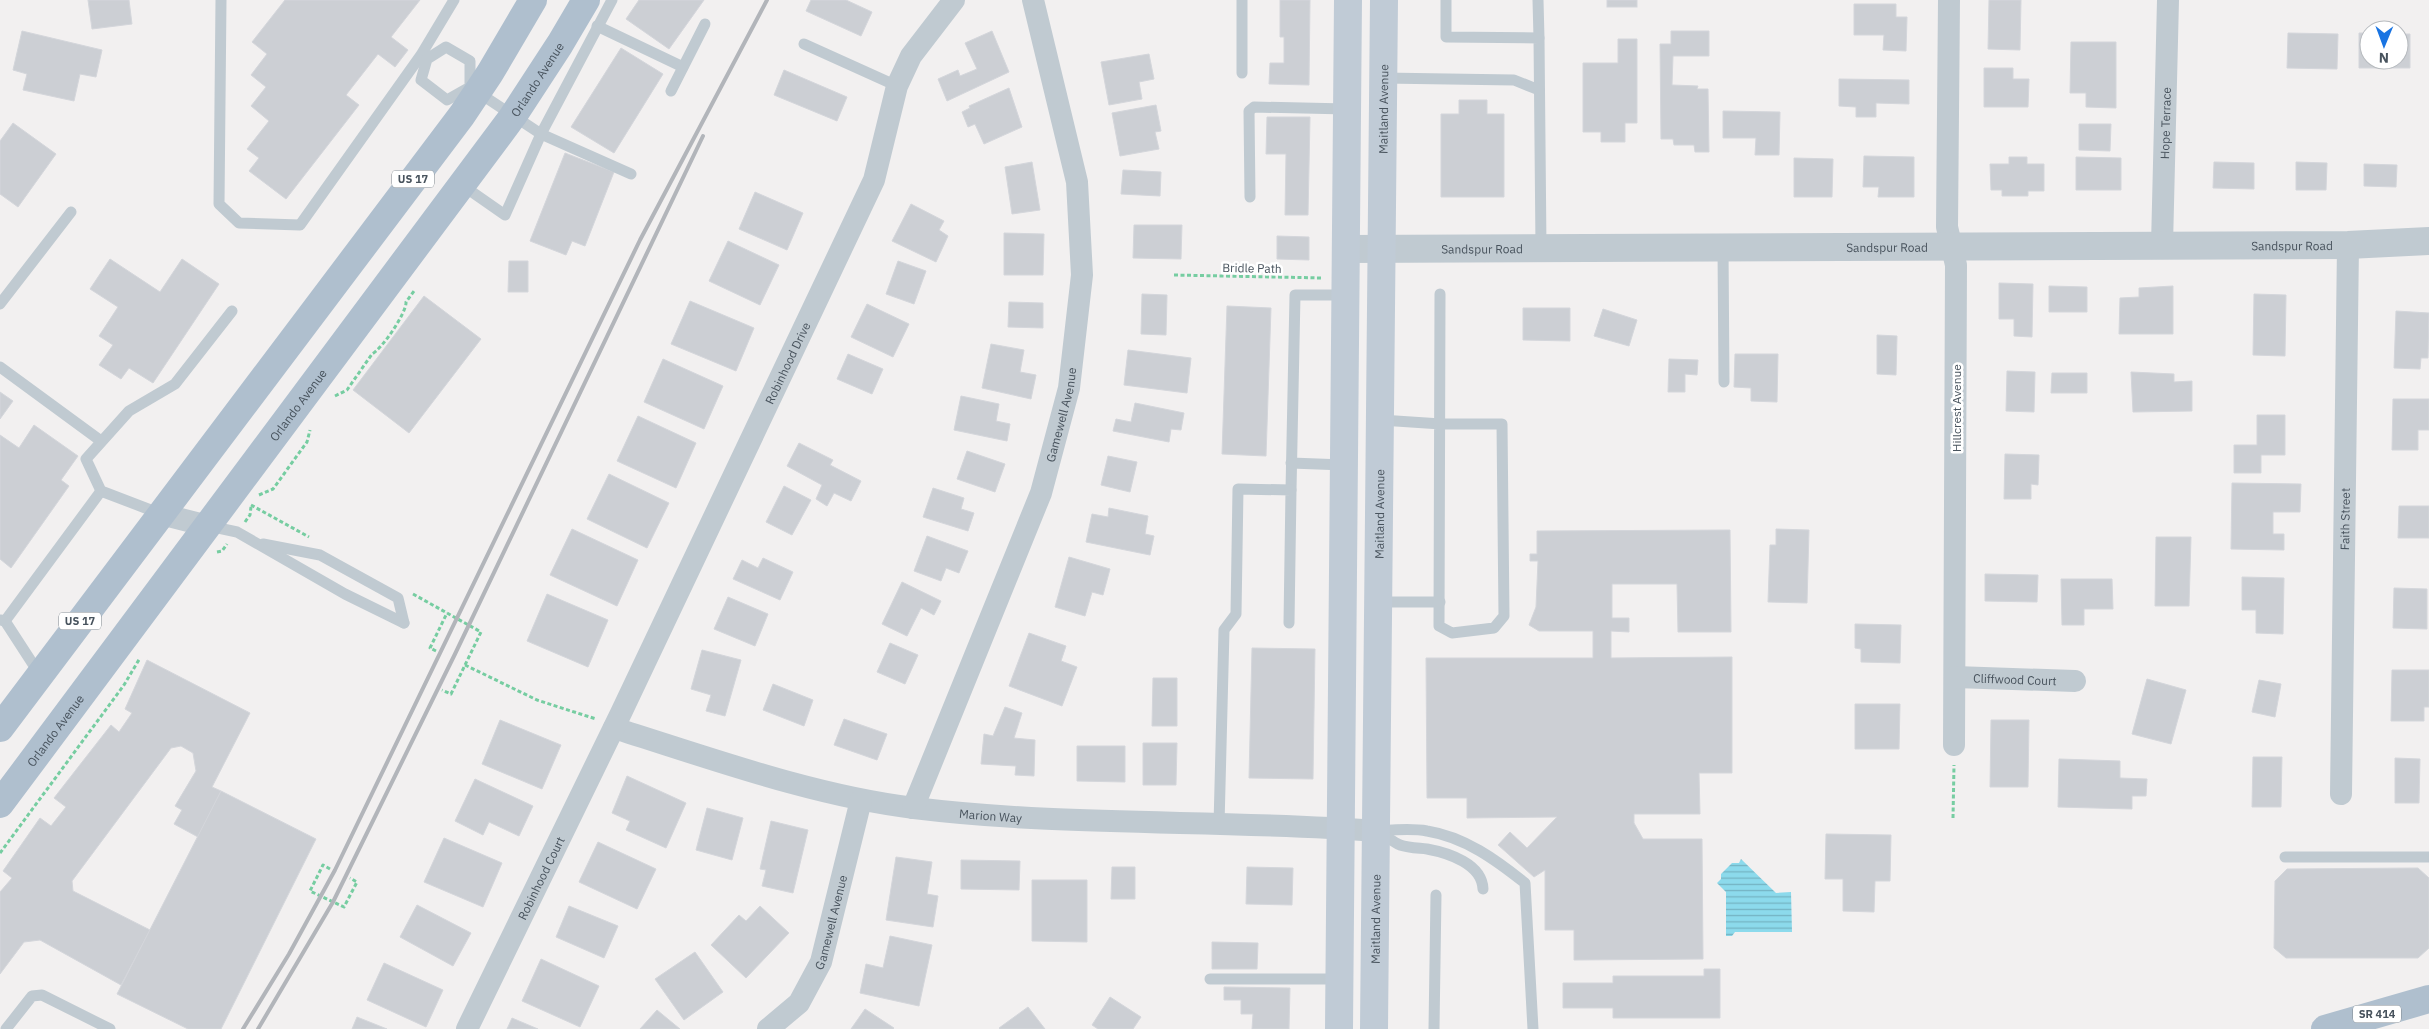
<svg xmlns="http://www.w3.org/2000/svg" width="2429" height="1029" viewBox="0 0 2429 1029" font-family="'IBM Plex Sans',sans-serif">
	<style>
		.water { fill: url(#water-rules) }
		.building { fill: #cccfd4; stroke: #d4d6db }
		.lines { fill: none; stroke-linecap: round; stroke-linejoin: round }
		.path { stroke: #76cda1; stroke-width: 3; stroke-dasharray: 4 2.5; stroke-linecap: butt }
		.service { stroke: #c0cad1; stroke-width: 11 }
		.minor { stroke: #c0cad1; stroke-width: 22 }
		.tertiary { stroke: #c0cad1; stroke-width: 28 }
		.secondary { stroke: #c0cbd6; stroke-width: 28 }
		.primary { stroke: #afbfce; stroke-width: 28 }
		.rail { stroke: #b2b5ba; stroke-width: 4 }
		.labels { text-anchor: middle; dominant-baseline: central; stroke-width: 5; stroke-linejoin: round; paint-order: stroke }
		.shield { fill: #fff; stroke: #7f878e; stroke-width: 1 }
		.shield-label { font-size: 11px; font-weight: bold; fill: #48535d }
		.street-label { font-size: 12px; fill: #48535d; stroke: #fff }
	</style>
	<defs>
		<pattern id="water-rules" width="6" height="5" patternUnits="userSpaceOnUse" patternTransform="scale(1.25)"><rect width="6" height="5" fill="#8cdaec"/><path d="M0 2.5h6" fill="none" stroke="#74b3c2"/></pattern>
	</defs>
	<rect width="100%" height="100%" fill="#f2f0f0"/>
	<!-- water -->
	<polygon class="water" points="1741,859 1776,893 1791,892 1792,932 1735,932 1732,936 1726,936 1726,892 1717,883 1721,879 1721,874 1732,863 1739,863"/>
	<!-- building -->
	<g class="building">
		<polygon points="88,0 129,0 132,24 92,29"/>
		<polygon points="285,0 420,0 391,37 408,50 395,67 378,54 346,95 359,105 286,199 249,171 259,158 247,149 269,121 251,106 266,87 251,75 267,54 252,42"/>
		<polygon points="639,0 704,0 669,49 626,19"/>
		<polygon points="811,0 846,0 872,12 861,36 806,11"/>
		<polygon points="1280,0 1310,0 1309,85 1269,84 1270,63 1284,63 1284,37 1280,37"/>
		<rect x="1607" y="0" width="30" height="7"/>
		<polygon points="1989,0 2021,0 2020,50 1988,49"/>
		<polygon points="1854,4 1896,4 1896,17 1907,17 1906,51 1883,50 1884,35 1854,35"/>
		<polygon points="22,31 102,50 96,77 80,74 74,101 23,90 27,74 13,70"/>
		<polygon points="992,31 1009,72 947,101 938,79 958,70 960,76 977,69 965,43"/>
		<polygon points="1671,31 1709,31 1709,56 1673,56 1672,85 1698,86 1697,89 1708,89 1709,152 1695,152 1694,145 1674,145 1673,139 1661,139 1660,44 1671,44"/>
		<polygon points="2288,33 2338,34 2337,69 2287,68"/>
		<polygon points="2359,33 2369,33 2369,60 2399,60 2399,34 2410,34 2410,68 2359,68"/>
		<polygon points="1618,39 1637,39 1637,123 1625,123 1625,142 1601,142 1601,132 1583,132 1583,63 1618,63"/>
		<polygon points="2071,42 2116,42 2116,108 2086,107 2086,93 2070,93"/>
		<polygon points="621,48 663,74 614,153 571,127"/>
		<polygon points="1149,54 1154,79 1139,82 1142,99 1109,105 1101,62"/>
		<polygon points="1984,68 2013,68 2013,79 2029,79 2028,107 1984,107"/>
		<polygon points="784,70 847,97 837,121 774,95"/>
		<polygon points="1839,79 1909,80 1909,104 1876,103 1876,117 1856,117 1856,107 1839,106"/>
		<polygon points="1009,88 1022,127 984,144 975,124 968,127 962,112 970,108 969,106"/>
		<polygon points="1459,100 1487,100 1487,114 1504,114 1504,197 1441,197 1441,114 1459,114"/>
		<polygon points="1156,105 1161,131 1155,132 1159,149 1120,156 1112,113"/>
		<polygon points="1723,111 1780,112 1779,155 1755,155 1756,138 1723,138"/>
		<polygon points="1267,117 1310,117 1308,215 1285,215 1286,154 1266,154"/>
		<polygon points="13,123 56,154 18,207 0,194 0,141"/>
		<polygon points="2079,124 2111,124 2110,151 2079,150"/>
		<polygon points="565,153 614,172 585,246 572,241 566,255 530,241"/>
		<polygon points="1864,156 1914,157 1914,197 1878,197 1879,187 1863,187"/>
		<polygon points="2009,157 2027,157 2027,164 2044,164 2044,191 2028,191 2028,196 2002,196 2002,190 1991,190 1990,164 2009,164"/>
		<polygon points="2076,157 2121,158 2121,190 2076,190"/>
		<polygon points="1794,158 1833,159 1832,197 1794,197"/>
		<polygon points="1032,162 1040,210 1012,214 1005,167"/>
		<polygon points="2214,162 2254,163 2254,189 2213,188"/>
		<polygon points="2296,162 2327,163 2326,190 2296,190"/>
		<polygon points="2364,164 2397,165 2396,187 2364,186"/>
		<polygon points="1123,170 1161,172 1160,196 1121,194"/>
		<polygon points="755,192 803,213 787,250 739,229"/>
		<polygon points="911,204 944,221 939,230 948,236 936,262 892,241"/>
		<polygon points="1134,225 1182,225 1181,259 1133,258"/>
		<polygon points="1004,233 1044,234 1043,275 1004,275"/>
		<polygon points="1277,236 1309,237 1309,260 1277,259"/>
		<polygon points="728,241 779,265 760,305 709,281"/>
		<polygon points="110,259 160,292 182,259 219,284 153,383 129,368 121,379 99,365 113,345 99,336 118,307 90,289"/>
		<polygon points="509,261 528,261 528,292 508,292"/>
		<polygon points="898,261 926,271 914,304 886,294"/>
		<polygon points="1999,283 2033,284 2032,337 2014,336 2014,319 1999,319"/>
		<polygon points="2049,286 2087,287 2087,312 2049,312"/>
		<polygon points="2173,286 2173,334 2119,334 2120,298 2139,297 2139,288"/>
		<polygon points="1142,294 1167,295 1166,335 1141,334"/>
		<polygon points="2254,294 2286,295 2285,356 2253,355"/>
		<polygon points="424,296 481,339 409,433 353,390"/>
		<polygon points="690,301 754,328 736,371 671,344"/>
		<polygon points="1009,302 1043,303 1043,328 1008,327"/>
		<polygon points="867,304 909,324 893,357 851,337"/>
		<polygon points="1227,306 1271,308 1266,456 1222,454"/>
		<polygon points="1523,308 1570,308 1570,341 1523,340"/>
		<polygon points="1603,309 1637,320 1629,346 1594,336"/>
		<polygon points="2396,311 2429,313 2428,358 2421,358 2420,369 2394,368"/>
		<polygon points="1877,335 1897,336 1896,375 1877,374"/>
		<polygon points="991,344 1024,350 1020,372 1036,375 1031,399 982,388"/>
		<polygon points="1128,350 1191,358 1187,393 1124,385"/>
		<polygon points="848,354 883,369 872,394 837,379"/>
		<polygon points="1735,354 1778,354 1777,402 1751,401 1751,388 1734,387"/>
		<polygon points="663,359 723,386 704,429 644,402"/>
		<polygon points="1669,359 1698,360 1697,375 1685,374 1685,392 1668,392"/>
		<polygon points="2007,371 2035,372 2034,412 2006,411"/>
		<polygon points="2131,372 2174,374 2174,382 2192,381 2192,411 2133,412"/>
		<polygon points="2052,373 2087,373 2087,393 2051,393"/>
		<polygon points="0,392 13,401 0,419"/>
		<polygon points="961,396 999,404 996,421 1010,424 1007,441 954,430"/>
		<polygon points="2393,399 2429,399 2429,430 2418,430 2418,450 2392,450"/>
		<polygon points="1135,403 1184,413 1181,430 1171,429 1169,442 1113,431 1116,419 1131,422"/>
		<polygon points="2257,415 2285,415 2285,455 2261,455 2261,473 2234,473 2234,445 2257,445"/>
		<polygon points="638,416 696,443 676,488 617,461"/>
		<polygon points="34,425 78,456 61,480 69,486 11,568 0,559 0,435 19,448"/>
		<polygon points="799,443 833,460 830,465 861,481 851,501 834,493 827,506 816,499 822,485 787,466"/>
		<polygon points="967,451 1005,464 995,492 957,479"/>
		<polygon points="2005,454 2039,455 2038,485 2031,484 2031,499 2004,499"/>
		<polygon points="1108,456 1137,462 1130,492 1101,485"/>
		<polygon points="609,474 669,503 647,548 587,519"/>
		<polygon points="2232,483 2301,484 2300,512 2273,512 2273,534 2284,534 2284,550 2231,549"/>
		<polygon points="784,486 811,500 792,535 766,522"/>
		<polygon points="933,488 964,498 961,509 974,513 968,531 923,517"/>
		<polygon points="2399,506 2429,506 2429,538 2398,538"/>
		<polygon points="1109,508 1148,516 1145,534 1154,536 1150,555 1086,542 1092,514 1108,517"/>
		<polygon points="572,529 638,560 617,606 550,575"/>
		<polygon points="1776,529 1809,530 1807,603 1768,602 1770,545 1776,545"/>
		<polygon points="1730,530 1731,632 1678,632 1677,584 1612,584 1612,618 1629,618 1629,632 1611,631 1611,658 1732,657 1732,773 1699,773 1700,814 1634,814 1634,823 1643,839 1702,839 1703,959 1574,960 1574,930 1545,930 1545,870 1534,877 1498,845 1510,832 1527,848 1557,817 1467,818 1467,798 1427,798 1426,658 1593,658 1593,631 1539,631 1529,625 1536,607 1538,561 1530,561 1530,554 1537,554 1537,531"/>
		<polygon points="927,536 968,551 959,573 946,568 941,581 914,571"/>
		<polygon points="2156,537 2191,537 2189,606 2155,606"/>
		<polygon points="1069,557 1110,569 1103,595 1092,592 1085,616 1055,607"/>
		<polygon points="763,558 793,572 780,600 733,579 742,560 758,568"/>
		<polygon points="1985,574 2038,575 2037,602 1985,601"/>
		<polygon points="2242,577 2284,578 2283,634 2256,633 2256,610 2242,610"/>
		<polygon points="2061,579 2112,579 2113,609 2084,609 2084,625 2062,625"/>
		<polygon points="902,582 941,601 934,615 921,608 907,636 882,624"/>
		<polygon points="2394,588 2427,589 2427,629 2393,628"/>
		<polygon points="547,594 608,620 588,667 527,641"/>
		<polygon points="728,597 768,614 755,646 714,629"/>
		<polygon points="1855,624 1901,625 1900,663 1861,662 1861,649 1855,648"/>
		<polygon points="1029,633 1066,646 1061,661 1077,667 1062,706 1009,686"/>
		<polygon points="890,643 918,655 905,684 877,672"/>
		<polygon points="1252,648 1315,649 1313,779 1249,778"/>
		<polygon points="702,650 741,660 725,716 706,711 711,695 691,689"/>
		<polygon points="147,660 250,713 212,787 221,791 198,837 174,824 182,810 175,806 196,771 193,753 181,746 171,748 72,881 73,891 150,930 121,985 40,940 24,942 0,974 0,892 12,878 3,871 40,818 51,826 66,807 54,798 111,725 119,732 132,713 125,709"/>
		<polygon points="2392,670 2429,670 2429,707 2424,707 2424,721 2391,721"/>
		<polygon points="1153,678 1177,678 1177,726 1152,726"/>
		<polygon points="2147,679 2186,690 2171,744 2132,734"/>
		<polygon points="2259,680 2281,684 2275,717 2252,712"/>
		<polygon points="773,684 813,700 804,726 763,710"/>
		<polygon points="1855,704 1900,704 1899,749 1855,749"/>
		<polygon points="1005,707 1022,713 1014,738 1035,740 1034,776 1015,775 1016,766 981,764 984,734 993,736"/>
		<polygon points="844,719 887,734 877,760 834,745"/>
		<polygon points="500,720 561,745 542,789 482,764"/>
		<polygon points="1991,720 2029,720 2028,787 1990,787"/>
		<polygon points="1143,743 1177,743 1176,785 1143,785"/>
		<polygon points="1077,746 1125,746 1125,782 1077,781"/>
		<polygon points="2253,757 2282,757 2281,807 2252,807"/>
		<polygon points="2395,758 2420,759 2419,803 2395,803"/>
		<polygon points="2059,759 2120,761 2120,778 2147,779 2146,796 2132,796 2132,809 2058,807"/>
		<polygon points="627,776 686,803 666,848 626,830 630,821 612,813"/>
		<polygon points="475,779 533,806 519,836 489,822 483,835 455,821"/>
		<polygon points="221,791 316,839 221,1029 188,1029 117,994"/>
		<polygon points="707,808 743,818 732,860 696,850"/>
		<polygon points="771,821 808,830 793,893 762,886 766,870 760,869"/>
		<polygon points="1826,834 1891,835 1890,881 1875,881 1874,912 1843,911 1843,879 1825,879"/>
		<polygon points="444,838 502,863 483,907 424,882"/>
		<polygon points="598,842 656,869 637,909 579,882"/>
		<polygon points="896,857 932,862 927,894 938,896 933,927 886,920"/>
		<polygon points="961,860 1020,861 1019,890 961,889"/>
		<polygon points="1112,867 1135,867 1135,899 1111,899"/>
		<polygon points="1247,867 1293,868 1292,905 1246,904"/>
		<polygon points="2418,868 2429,878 2429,948 2418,958 2286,958 2274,948 2275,881 2287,869"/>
		<polygon points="1032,880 1087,880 1087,942 1032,941"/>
		<polygon points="417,905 471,933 453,966 400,937"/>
		<polygon points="569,906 618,926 604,958 556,937"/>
		<polygon points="760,906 789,933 746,978 711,945 739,915 746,921"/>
		<polygon points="890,936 932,945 919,1006 860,993 866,964 883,968"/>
		<polygon points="1212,942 1258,943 1257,969 1212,969"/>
		<polygon points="695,952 723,992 684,1020 655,979"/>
		<polygon points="541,959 599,986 580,1027 522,1001"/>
		<polygon points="384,963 443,990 426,1027 367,1000"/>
		<polygon points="1704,969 1720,969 1720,1018 1613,1018 1613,1008 1563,1008 1563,983 1613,983 1613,976 1704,976"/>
		<polygon points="1224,987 1290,988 1289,1029 1252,1029 1253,1014 1241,1014 1241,1000 1224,1000"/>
		<polygon points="1110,997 1141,1017 1133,1029 1098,1029 1092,1025"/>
		<polygon points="1028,1007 1045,1029 1000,1029 999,1028"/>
		<polygon points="865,1009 894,1028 893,1029 851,1029"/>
		<polygon points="657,1010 680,1029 640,1029"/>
		<polygon points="357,1017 387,1029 352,1029"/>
		<polygon points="512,1018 538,1029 507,1029"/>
	</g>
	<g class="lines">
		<!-- path -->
		<g class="path">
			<polyline points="1174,275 1323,278"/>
			<path d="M335 396 347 390 372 354C382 349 407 312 406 302L414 291"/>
			<polyline points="259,495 273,489 307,442 310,430"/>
			<polyline points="251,505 309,537"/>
			<polyline points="245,522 250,515 251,507"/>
			<polyline points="217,552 222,551 227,544"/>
			<polyline points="413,594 481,632 451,694 442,690"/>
			<polyline points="436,651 430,648 447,613"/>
			<polyline points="465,665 537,700 596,719"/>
			<polyline points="1953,818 1954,765"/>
			<polyline points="0,853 124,685 140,658"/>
			<polyline points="330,869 323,865 310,891 344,907 357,882 350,878"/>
		</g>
		<!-- service -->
		<g class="service">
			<polyline points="221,0 219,204 239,223 300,225 421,55 454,0"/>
			<polyline points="1446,0 1446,37 1539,38 1541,248"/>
			<polyline points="1538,0 1539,38"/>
			<polyline points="597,26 683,67"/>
			<polyline points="804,44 897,86"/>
			<polygon points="446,47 470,61 470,87 447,100 421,80 427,59"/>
			<polyline points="1242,73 1242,0"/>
			<polyline points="1383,78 1514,80 1539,90"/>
			<polyline points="476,91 541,134 631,174"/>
			<polyline points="671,91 705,24"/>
			<polyline points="462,185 505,215 541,134 612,0"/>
			<polyline points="1250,197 1249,111 1254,107 1347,109"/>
			<polyline points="1723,247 1724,382"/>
			<polyline points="0,304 71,212"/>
			<polyline points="0,367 101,441"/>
			<polyline points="1381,420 1441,424 1502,424 1504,616 1494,628 1452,633 1439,626 1440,294"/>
			<polyline points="1291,463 1344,465"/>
			<polyline points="1291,490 1295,295 1346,295"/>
			<polyline points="161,514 101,491 86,459 129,411 175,384 232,311"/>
			<polyline points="209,526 237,532 345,594 404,623"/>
			<polyline points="263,544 320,555 398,598 404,623"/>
			<polyline points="1379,602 1440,602"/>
			<polyline points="0,620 5,621 101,491"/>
			<polyline points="5,621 40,675"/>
			<polyline points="1219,825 1224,630 1236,614 1238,489 1291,490 1289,623"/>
			<path d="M1377 831C1393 830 1411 828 1427 831 1465 837 1496 860 1525 883L1533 1029"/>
			<path d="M1377 831C1385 835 1393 842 1400 845 1409 848 1419 848 1427 849 1449 853 1482 864 1483 889"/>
			<polyline points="2285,857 2429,857"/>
			<polyline points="1210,979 1340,979"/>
			<polyline points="6,1029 32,996 42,995 110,1029"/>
			<polyline points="1434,1029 1436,895"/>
		</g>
		<!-- minor -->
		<g class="minor">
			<polyline points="1949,0 1947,227 1956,265 1954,745"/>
			<path id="s1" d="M2162 245 2168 0"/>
			<polyline points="161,514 208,526"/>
			<path id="s2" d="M1955 677 2075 681"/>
			<path id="s3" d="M614 728C710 758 814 796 914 808 1068 827 1223 819 1377 831"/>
			<path id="s4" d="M2341 794 2348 245"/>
			<path id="s5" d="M913 808 1041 493 1069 388 1082 275 1077 182 1033 0"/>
			<path id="s6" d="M467 1029 621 713 874 180 897 86 911 56 954 0"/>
			<path id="s7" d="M768 1029 799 1003 821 962 861 800"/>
		</g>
		<!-- tertiary -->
		<path class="tertiary" id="s8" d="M1346 249 2348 245 2429 241"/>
		<!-- secondary -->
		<g class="secondary">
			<polyline points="1339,1029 1348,0"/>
			<path id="s9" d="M1374 1029 1384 0"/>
		</g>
		<!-- primary -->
		<g class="primary">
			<polyline points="0,728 462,115 490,73 533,0"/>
			<path id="s10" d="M0 804 513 116 560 44 586 0"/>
			<polyline points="2325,1029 2429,999"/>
		</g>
		<!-- rail -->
		<g class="rail">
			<polyline points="243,1029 289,954 335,870 640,240 767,0"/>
			<polyline points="258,1029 333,902 455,654 703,136"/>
		</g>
	</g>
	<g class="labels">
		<!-- shield labels -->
		<g class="shield">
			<rect x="392" y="170.5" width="42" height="17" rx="4"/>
			<rect x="59" y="612.5" width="42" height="17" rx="4"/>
			<rect x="2353" y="1005.5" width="48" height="17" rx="4"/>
		</g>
		<g class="shield-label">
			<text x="413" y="179">US 17</text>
			<text x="80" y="621">US 17</text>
			<text x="2377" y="1014">SR 414</text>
		</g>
		<!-- street labels -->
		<g class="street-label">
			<text stroke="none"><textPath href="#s10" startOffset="902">Orlando Avenue</textPath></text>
			<text stroke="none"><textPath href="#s9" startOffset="920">Maitland Avenue</textPath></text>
			<text stroke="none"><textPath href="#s1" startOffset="122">Hope Terrace</textPath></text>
			<text stroke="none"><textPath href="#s8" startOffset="946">Sandspur Road</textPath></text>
			<text stroke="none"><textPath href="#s8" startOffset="541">Sandspur Road</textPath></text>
			<text stroke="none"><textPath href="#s8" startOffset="136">Sandspur Road</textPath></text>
			<text transform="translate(1252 268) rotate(1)">Bridle Path</text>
			<text stroke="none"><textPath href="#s6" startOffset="739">Robinhood Drive</textPath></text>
			<text stroke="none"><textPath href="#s10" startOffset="498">Orlando Avenue</textPath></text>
			<text transform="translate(1956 408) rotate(-90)">Hillcrest Avenue</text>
			<text stroke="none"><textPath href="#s5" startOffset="421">Gamewell Avenue</textPath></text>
			<text stroke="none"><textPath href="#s9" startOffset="515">Maitland Avenue</textPath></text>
			<text stroke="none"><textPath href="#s4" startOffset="275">Faith Street</textPath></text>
			<text stroke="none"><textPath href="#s2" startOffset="60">Cliffwood Court</textPath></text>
			<text stroke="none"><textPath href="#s10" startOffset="92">Orlando Avenue</textPath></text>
			<text stroke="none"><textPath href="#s3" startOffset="388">Marion Way</textPath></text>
			<text stroke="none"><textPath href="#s6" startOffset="168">Robinhood Court</textPath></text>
			<text stroke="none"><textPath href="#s9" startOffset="110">Maitland Avenue</textPath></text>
			<text stroke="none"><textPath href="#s7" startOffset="128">Gamewell Avenue</textPath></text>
		</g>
	</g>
	<!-- north arrow -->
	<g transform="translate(2384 45) rotate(181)"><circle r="24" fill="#ffffff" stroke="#b6babe"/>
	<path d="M0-4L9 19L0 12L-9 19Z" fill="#1974e2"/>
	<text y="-8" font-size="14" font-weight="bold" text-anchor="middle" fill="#48535d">N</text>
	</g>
</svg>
